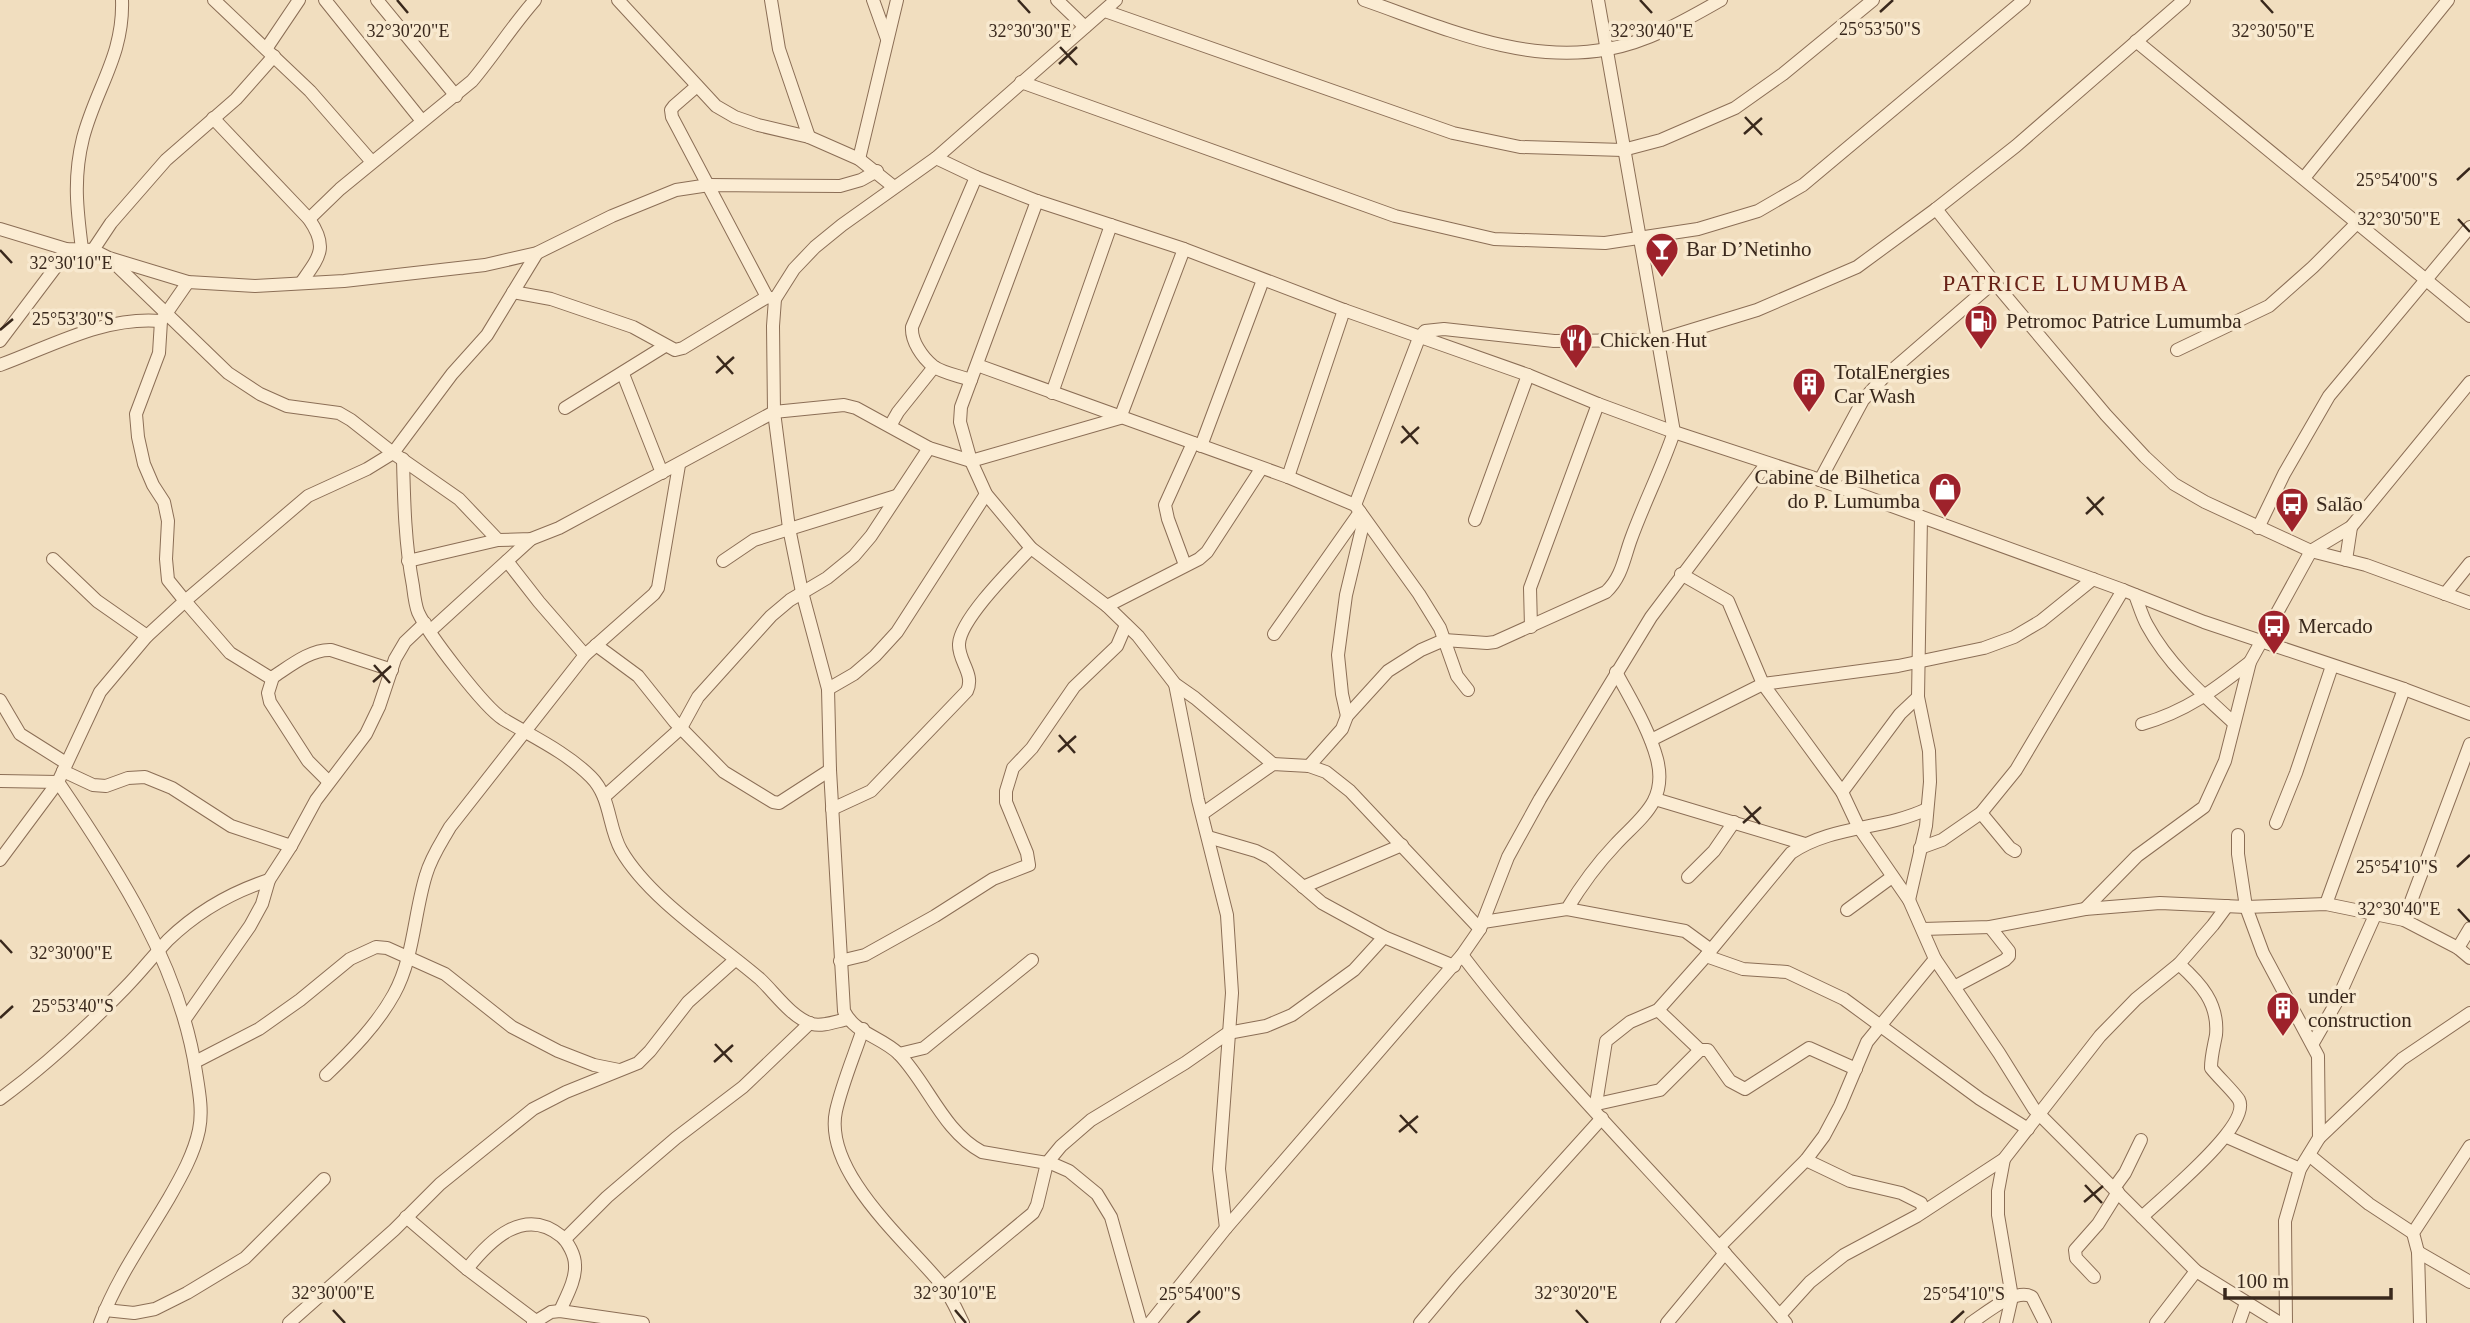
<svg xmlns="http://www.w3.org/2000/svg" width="2470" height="1323" viewBox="0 0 2470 1323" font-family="'Times New Roman',serif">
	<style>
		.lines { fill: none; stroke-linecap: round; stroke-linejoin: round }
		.minor-casing { stroke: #8b6e56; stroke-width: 14 }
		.minor { stroke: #fbecd3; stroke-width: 12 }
		.ticks { fill: none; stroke: #39281c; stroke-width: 2.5 }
		.labels { text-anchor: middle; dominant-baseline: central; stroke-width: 7; stroke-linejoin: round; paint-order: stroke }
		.poi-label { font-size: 21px; fill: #39281c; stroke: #f8e9cf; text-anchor: start }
		.neighbourhood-label { font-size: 23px; letter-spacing: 2px; fill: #692318; stroke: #f8e9cf }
		.ticks-label { font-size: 18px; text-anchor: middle; fill: #39281c; stroke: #f8e9cf; stroke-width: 7; stroke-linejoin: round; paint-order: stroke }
	</style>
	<rect width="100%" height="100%" fill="#f1debf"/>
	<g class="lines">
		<defs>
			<g id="minor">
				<polyline points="214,0 310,91 372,162"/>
				<polyline points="325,0 422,121"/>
				<polyline points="377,0 456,96"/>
				<polyline points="618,0 716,106 735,117 758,125 809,137 859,159 894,187"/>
				<polyline points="771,0 779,49 809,137"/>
				<polyline points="873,0 887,39"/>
				<polyline points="1057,0 1085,27"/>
				<path d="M1116 0 936 158 842 225 815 247 794 269 775 299 773 326 774 412 789 528 802 592 828 689 830 770 844 1011C854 1033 882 1037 899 1054 928 1084 943 1131 982 1152L1053 1164 1069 1171 1097 1194 1111 1217 1141 1323"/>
				<path d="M1364 0C1442 27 1523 65 1608 49 1648 42 1686 20 1721 0"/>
				<polyline points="1105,11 1453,133 1520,147 1623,150 1661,140 1735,108 1783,74 1873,0"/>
				<polyline points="2136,41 2470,316"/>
				<polyline points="266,49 299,0"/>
				<polyline points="1021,82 1395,216 1494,239 1605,243 1698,229 1758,211 1803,185 2024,0"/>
				<polyline points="697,86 674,106 671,110 672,117 767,297"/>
				<path d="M213 118 309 219C329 248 319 257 301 283"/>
				<polyline points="936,158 976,177 1037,201 1184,249 1344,310 1528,375 1598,404 1674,432 1820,480 2123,590 2204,622 2404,689 2470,714"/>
				<polyline points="859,159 897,0"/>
				<polyline points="2304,178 2448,0"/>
				<polyline points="1037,201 961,407 960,422 971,461 986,494 1031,548 1107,606 1138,636 1175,684 1195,698 1273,764"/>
				<polyline points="1936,209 1994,282 2106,415 2145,457 2174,484 2205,502 2311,551 2366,565 2470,603"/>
				<path d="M309 219 340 189 472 81C494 55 512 26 535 0"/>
				<polyline points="0,229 66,249 93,250 109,258 188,282 255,286 344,281 485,265 537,253 612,216 676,190 709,185 840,186 861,180 877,171"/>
				<path d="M82 249C77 210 73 178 83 138 96 88 124 55 122 0"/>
				<polyline points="93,250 111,223 166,160 236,99 274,56"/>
				<polyline points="112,261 228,373 260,394 287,406 339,413 351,420 393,453 459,499 498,540"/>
				<polyline points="513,292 551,299 633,327 675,350 683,348 767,297 775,299"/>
				<polyline points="0,341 55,268 66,249"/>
				<polyline points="2177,350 2269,306 2313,267 2358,222"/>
				<path d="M0 365C52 346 104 316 161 321"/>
				<polyline points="977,365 1288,477 1355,505 1419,594 1440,628 1457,676 1468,690"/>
				<polyline points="623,374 662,473"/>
				<path d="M971 380C960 376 942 373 933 366 922 357 911 341 912 327L976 177"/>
				<polyline points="1052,393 1111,225"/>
				<polyline points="565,408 665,346"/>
				<polyline points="890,426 898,412 934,367"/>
				<polyline points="1201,446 1263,280"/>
				<path d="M403 459C404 502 405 544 413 586 414 594 415 604 418 612 428 634 484 707 503 719 533 737 566 752 591 777 611 797 608 827 621 850 649 899 717 942 760 979 775 993 791 1017 812 1024 823 1027 837 1021 848 1019"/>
				<polyline points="1288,477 1344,310"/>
				<polyline points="1820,480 1863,400 1883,378 1994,282"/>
				<polyline points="1355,505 1419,338 1425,331 1444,329 1554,341 1659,340 1757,310 1857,267 1936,209 2016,146 2184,0"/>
				<polyline points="1475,520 1528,375"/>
				<polyline points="2258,528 2284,474 2329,396 2470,227"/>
				<polyline points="53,559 97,601 147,636"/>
				<polyline points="2346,560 2351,527"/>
				<polyline points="408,561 498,540 531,539 559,528 774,412 844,405 856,408 929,448 971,461 1120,418 1184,249"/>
				<polyline points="507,561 539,602 585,655"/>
				<polyline points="723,561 754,540 896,496"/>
				<polyline points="1185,565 1168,519 1165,505 1193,443"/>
				<polyline points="1681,574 1728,601 1763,684 1842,792 1858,826 1909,900 1935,959 1999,1053 2034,1109 2196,1271 2280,1323"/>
				<polyline points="2445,594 2470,563"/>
				<path d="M2135 595C2139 605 2142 616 2147 625 2168 664 2202 694 2234 723"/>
				<polyline points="1107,606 1199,559 1207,552 1261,469"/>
				<polyline points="1531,627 1530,588 1598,404"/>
				<polyline points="430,631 531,539"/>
				<polyline points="1274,634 1360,512"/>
				<polyline points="596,645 638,676 674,721 724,772 773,802 779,803 830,770"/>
				<path d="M392 670 331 650C311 649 290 666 273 677H269L230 653 185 601 308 496 367 469 393 453 452 374 487 335 537 253"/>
				<polyline points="273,677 268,693 270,702 308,761 328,781"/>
				<polyline points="1175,684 1198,800 1227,915 1232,993 1219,1169 1226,1228"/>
				<polyline points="828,689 854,674 875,656 897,632 986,494"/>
				<polyline points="0,700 20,734 66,763"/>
				<polyline points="1347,716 1342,694 1338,655 1346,595 1364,520"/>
				<path d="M2142 724C2187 711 2214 690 2250 662"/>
				<polyline points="1651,740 1763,684 1898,666 1984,648 2014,637 2041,621 2093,579"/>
				<path d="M1309 766 1342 729 1347 716 1388 671 1421 650 1444 640 1487 643 1495 642 1606 592C1622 577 1624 558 1631 539 1644 503 1662 468 1674 432L1598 0"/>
				<polyline points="63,771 93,785 106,786 128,778 145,777 172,788 231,826 291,846"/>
				<polyline points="0,781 58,782"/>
				<path d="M58 782C118 870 180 965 196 1072 199 1091 203 1111 199 1130 194 1154 181 1177 169 1198 145 1239 117 1278 100 1323"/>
				<polyline points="1842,792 1900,714 1918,697"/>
				<polyline points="604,797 681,728 698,697 771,616 790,600 827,578 854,556 871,536 929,448"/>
				<polyline points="1655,799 1805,844"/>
				<path d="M832 809 871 791 967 691C975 674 958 661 959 644 960 619 1014 566 1031 548"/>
				<polyline points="1981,813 2010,848 2015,851"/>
				<polyline points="1202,814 1273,764 1309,766 1326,772 1350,791 1480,929"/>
				<polyline points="2276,823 2296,773 2332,666"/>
				<polyline points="2238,835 2238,854 2246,907 2263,953 2318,1056 2319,1138"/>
				<polyline points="1208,837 1256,851 1270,858 1322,903 1384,937 1454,966"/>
				<polyline points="1920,848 1942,840 1981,813 2016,770 2123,590"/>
				<polyline points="0,860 58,782 100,692 147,636 185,601 168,580 166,559 168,521 164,502 153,485 144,464 138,437 136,414 159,353 161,321 188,282"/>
				<polyline points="1688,877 1714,851 1734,822"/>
				<polyline points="1303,887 1402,845"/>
				<polyline points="1909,900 1926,826 1930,782 1929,751 1918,697 1921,517"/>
				<polyline points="2326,904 2404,689"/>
				<polyline points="1567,909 1685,931 1711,950"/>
				<polyline points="2085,909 2137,856 2204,807 2225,761 2250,662 2311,551 2351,527 2470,382"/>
				<polyline points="1847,910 1892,877"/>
				<polyline points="2404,920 2470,744"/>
				<path d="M1483 922 1567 909C1581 886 1597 864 1615 845 1640 818 1668 802 1657 759 1649 729 1631 700 1616 672"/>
				<polyline points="1923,929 1990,927 2085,909 2160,903 2246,907 2326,904 2404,920 2458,948 2470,958"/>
				<polyline points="2458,948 2470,928"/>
				<path d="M1462 955C1561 1085 1681 1198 1786 1323"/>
				<polyline points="1706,956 1743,969 1787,972 1844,999 1980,1099 2028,1129"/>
				<polyline points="840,961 865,955 935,916 993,879 1029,865 1027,853 1006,802 1006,791 1013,768 1032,748 1074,687 1117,646 1126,625"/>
				<polyline points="1954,987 2005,960 2009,956 2009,951 1990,927"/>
				<polyline points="1658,1010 1700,1050 1708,1050 1730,1081 1745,1089 1809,1048 1856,1069"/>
				<polyline points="185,1019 250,926 262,904 269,880 291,846 316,800 366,734 379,707 395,659 405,642 425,623"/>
				<path d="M863 1029C854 1056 842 1084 836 1111 823 1172 907 1242 942 1285 951 1296 957 1311 963 1323"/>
				<polyline points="2313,1043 2336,1003 2376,913"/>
				<polyline points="899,1054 924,1048 1032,960"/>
				<polyline points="195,1062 259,1029 300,1000 350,959 376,947 387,948 445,974 512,1027 558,1051 594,1065 619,1070"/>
				<path d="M326 1075C351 1051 377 1025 394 994 414 958 414 913 426 875 431 857 441 843 450 827L585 655 654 594 658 588 679 465"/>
				<path d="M0 1099C45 1066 86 1028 125 988 140 973 153 956 168 940 196 913 232 892 269 880"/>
				<polyline points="1597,1104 1660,1090 1700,1050"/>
				<path d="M1595 1110 1606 1041 1630 1022 1658 1010 1706 956 1791 853C1832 825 1883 830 1927 809"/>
				<polyline points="2227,1137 2300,1169"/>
				<polyline points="2309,1155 2369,1204 2413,1233"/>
				<polyline points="2004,1159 1998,1191 1998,1215 2012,1297 2006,1323"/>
				<polyline points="1806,1160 1850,1181 1901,1193 1921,1203 1924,1211"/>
				<polyline points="2114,1188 2125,1173 2141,1140"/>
				<polyline points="406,1217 467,1269 536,1321"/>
				<path d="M2142 1217C2160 1199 2252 1126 2239 1100 2235 1093 2217 1076 2211 1068 2211 1056 2214 1046 2216 1035 2219 1003 2200 983 2179 964"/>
				<polyline points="565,1239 607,1197 676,1138 743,1087 810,1023"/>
				<polyline points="1720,1246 1806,1160 1824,1136 1840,1106 1867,1042 1935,959"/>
				<polyline points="2418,1252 2470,1282"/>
				<path d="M467 1269C490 1240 524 1206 561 1236 568 1242 575 1255 575 1265 576 1280 566 1297 560 1311"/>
				<polyline points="2094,1277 2076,1258 2075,1250 2098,1224 2118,1192"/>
				<polyline points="944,1287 1033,1213 1037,1205 1047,1163 1061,1146 1091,1120 1185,1063 1228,1033 1266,1026 1292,1015 1354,970 1384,937"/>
				<polyline points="105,1310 134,1313 155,1309 187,1293 245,1258 324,1179"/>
				<polyline points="1780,1315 1810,1282 1844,1255 1917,1216 2004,1159 2100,1036 2136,999 2179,964 2213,925 2227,906"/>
				<polyline points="289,1323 394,1230 440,1184 533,1109 566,1092 638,1063 650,1051 688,1002 735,960"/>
				<polyline points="533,1323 551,1312 560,1311 643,1323"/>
				<polyline points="1150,1323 1226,1228 1462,955 1480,929 1508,857 1540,799 1651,617 1767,463"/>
				<polyline points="1420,1323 1456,1280 1602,1118"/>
				<polyline points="1667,1323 1725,1253"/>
				<path d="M1971 1323C1985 1314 2016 1287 2032 1297L2045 1323"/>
				<polyline points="2156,1323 2196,1271"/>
				<polyline points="2239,1323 2246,1303"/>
				<polyline points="2286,1323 2285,1221 2300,1169 2319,1138 2402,1059 2470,1013"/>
				<polyline points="2420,1323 2418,1252 2413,1233 2470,1146"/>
			</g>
		</defs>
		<!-- minor casing -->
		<use href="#minor" class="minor-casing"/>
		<!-- minor -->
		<use href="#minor" class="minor"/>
	</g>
	<!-- ticks -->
	<path class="ticks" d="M397 0 408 13M1018 0 1030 13M1640 0 1652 13M2261 0 2273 13M1880 12 1893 0M1060 47 1077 65M1059 64 1077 47M1745 117 1762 135M1744 134 1762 118M2457 180 2470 168M2458 219 2470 232M0 250 12 263M0 330 13 319M717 356 733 374M716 373 734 357M1402 426 1418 444M1401 443 1419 427M2087 497 2103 515M2086 514 2104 497M374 665 390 683M373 682 391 666M1059 735 1075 753M1058 752 1076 736M1744 806 1760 824M1743 823 1761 807M2457 867 2470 855M2458 909 2470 922M0 940 12 953M0 1018 13 1006M715 1044 732 1062M714 1062 733 1045M1400 1115 1417 1133M1399 1132 1418 1116M2085 1185 2102 1203M2084 1202 2103 1186M333 1310 345 1323M955 1310 966 1323M1576 1310 1588 1323M1187 1323 1200 1311M1951 1323 1964 1311"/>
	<!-- icons -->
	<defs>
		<symbol id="bar-pin" viewBox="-11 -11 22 30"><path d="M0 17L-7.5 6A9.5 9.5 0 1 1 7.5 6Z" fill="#9e222b" stroke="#f8e9cf"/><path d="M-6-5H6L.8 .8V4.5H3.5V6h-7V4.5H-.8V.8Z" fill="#fff"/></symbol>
		<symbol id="fuel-pin" viewBox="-11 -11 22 30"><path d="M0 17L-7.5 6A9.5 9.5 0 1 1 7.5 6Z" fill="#9e222b" stroke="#f8e9cf"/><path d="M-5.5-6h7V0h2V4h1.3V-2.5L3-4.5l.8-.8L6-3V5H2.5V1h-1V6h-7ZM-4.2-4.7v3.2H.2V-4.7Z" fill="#fff"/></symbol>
		<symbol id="restaurant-pin" viewBox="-11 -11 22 30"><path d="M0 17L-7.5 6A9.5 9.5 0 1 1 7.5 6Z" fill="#9e222b" stroke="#f8e9cf"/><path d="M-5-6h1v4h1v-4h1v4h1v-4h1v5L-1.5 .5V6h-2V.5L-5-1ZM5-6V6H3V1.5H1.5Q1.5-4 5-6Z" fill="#fff"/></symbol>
		<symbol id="building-pin" viewBox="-11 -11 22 30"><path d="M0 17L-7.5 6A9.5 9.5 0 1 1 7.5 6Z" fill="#9e222b" stroke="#f8e9cf"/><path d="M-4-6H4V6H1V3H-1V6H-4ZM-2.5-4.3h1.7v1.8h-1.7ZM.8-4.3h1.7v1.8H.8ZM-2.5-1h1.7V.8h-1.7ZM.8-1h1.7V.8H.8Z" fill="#fff"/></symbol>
		<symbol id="shop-pin" viewBox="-11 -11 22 30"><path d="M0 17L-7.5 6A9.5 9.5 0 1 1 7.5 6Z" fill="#9e222b" stroke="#f8e9cf"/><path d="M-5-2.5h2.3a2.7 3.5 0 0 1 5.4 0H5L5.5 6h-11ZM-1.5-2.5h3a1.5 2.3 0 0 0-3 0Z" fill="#fff"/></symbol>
		<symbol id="bus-pin" viewBox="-11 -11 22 30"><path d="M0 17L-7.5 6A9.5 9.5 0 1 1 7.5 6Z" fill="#9e222b" stroke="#f8e9cf"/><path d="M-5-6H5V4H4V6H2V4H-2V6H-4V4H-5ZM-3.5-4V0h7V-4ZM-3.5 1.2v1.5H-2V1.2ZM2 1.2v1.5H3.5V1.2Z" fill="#fff"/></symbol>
	</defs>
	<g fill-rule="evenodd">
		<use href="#bar-pin" x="1643" y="230" width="38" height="52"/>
		<use href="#fuel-pin" x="1962" y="302" width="38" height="52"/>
		<use href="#restaurant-pin" x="1557" y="321" width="38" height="52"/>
		<use href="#building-pin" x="1790" y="365" width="38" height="52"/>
		<use href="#shop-pin" x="1926" y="470" width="38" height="52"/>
		<use href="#bus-pin" x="2273" y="485" width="38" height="52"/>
		<use href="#bus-pin" x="2255" y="607" width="38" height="52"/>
		<use href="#building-pin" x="2264" y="989" width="38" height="52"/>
	</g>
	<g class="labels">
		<!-- poi labels -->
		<g class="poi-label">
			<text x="1686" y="249">Bar D’Netinho</text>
			<text x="2006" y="321">Petromoc Patrice Lumumba</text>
			<text x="1600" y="340">Chicken Hut</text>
			<text x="1834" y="372">TotalEnergies<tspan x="1834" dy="24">Car Wash</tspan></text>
			<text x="1920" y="477" text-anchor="end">Cabine de Bilhetica<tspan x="1920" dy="24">do P. Lumumba</tspan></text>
			<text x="2316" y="504">Salão</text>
			<text x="2298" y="626">Mercado</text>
			<text x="2308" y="996">under<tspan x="2308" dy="24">construction</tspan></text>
		</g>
		<!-- neighbourhood labels -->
		<g class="neighbourhood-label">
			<text x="2066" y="283">PATRICE LUMUMBA</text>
		</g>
	</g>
	<g class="ticks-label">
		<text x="1880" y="35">25°53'50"S</text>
		<text x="408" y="37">32°30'20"E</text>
		<text x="1652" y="37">32°30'40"E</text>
		<text x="2273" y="37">32°30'50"E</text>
		<text x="1030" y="37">32°30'30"E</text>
		<text x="2397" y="186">25°54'00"S</text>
		<text x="2399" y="225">32°30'50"E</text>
		<text x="71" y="269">32°30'10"E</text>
		<text x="73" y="325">25°53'30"S</text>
		<text x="2397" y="873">25°54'10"S</text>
		<text x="2399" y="915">32°30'40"E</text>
		<text x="71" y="959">32°30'00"E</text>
		<text x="73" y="1012">25°53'40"S</text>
		<text x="333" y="1299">32°30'00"E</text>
		<text x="955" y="1299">32°30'10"E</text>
		<text x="1576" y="1299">32°30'20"E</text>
		<text x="1200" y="1300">25°54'00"S</text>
		<text x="1964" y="1300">25°54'10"S</text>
	</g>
	<!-- scale -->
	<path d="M2225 1288v10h166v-10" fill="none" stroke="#39281c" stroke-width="3.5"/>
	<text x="2236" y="1288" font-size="21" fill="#39281c" stroke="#f8e9cf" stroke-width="5" paint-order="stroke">100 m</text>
</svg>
